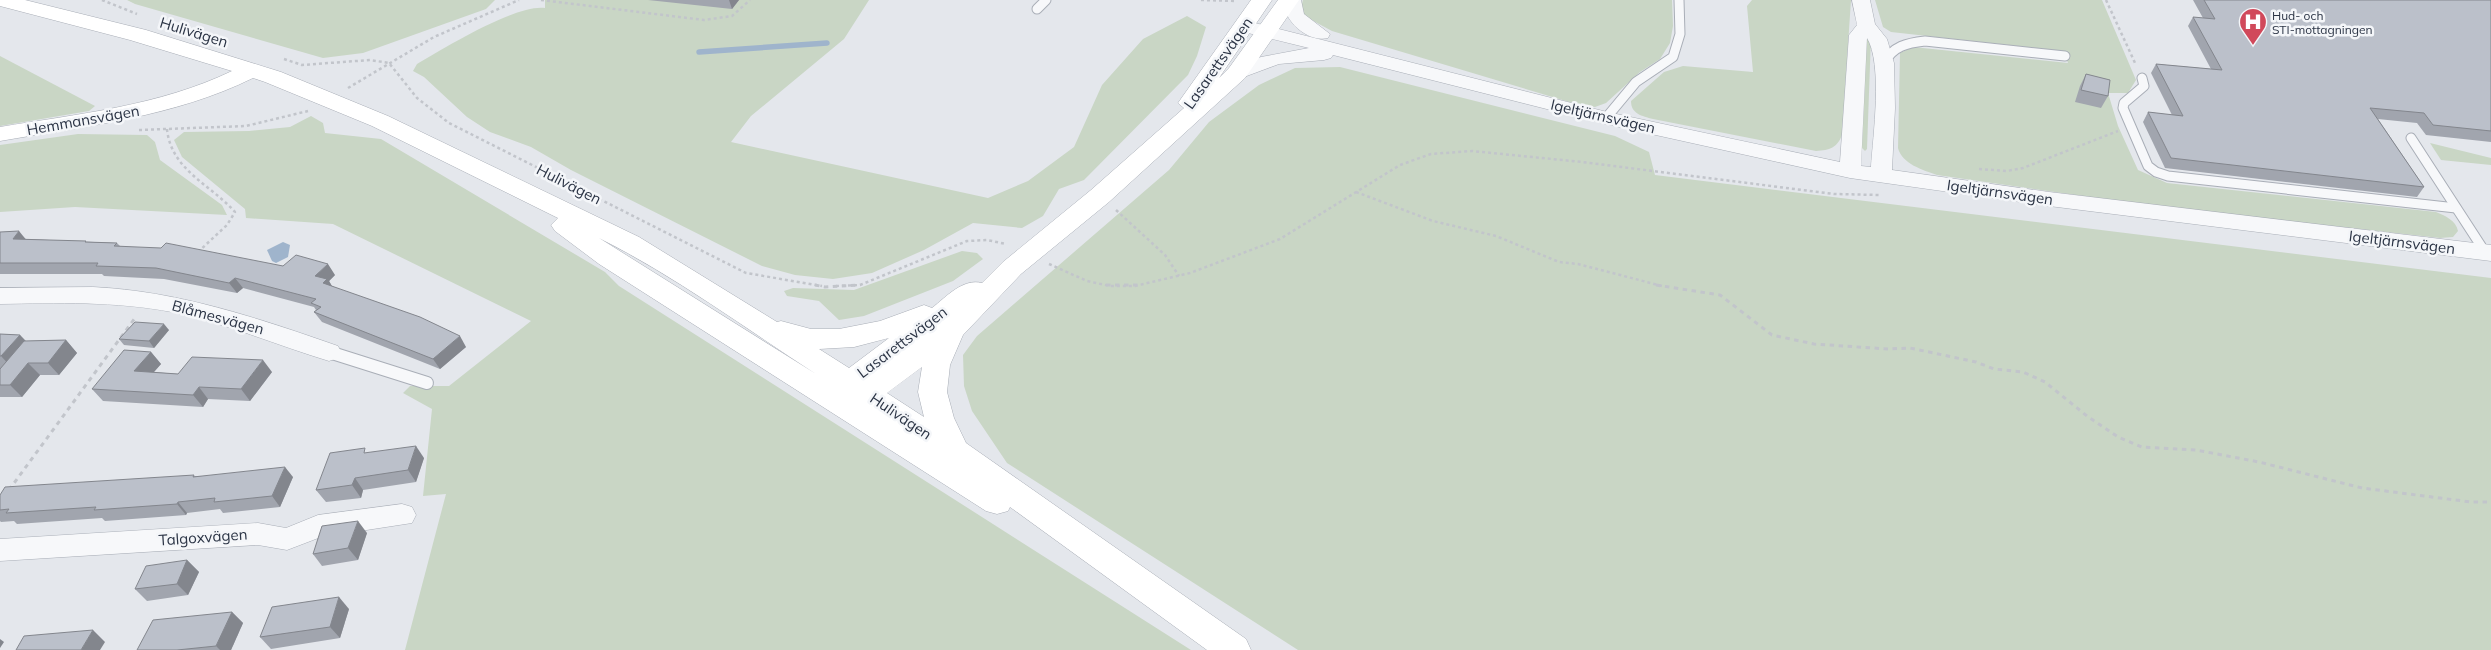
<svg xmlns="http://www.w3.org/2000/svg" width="2491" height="650" viewBox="0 0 2491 650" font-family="Mulish,sans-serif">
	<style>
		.green { fill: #c9d6c5 }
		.water { fill: #9fb4cc }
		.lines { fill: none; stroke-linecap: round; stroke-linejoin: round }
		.stream { stroke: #9fb4cc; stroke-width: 5.5 }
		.lane-far1-casing { stroke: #a9aeb7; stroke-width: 11 }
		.lane-casing { stroke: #a9aeb7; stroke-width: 14 }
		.street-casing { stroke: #a9aeb7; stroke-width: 1 }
		.secondary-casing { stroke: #a9aeb7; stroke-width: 1 }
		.path-far1 { stroke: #c2c5cb; stroke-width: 2.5; stroke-dasharray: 3 3; stroke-linecap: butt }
		.path { stroke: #c2c5cb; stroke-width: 3; stroke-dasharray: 4.5 4.5; stroke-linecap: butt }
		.lane-far1 { stroke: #f7f8fa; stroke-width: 9 }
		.lane { stroke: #f7f8fa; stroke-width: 12 }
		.street { fill: #f7f8fa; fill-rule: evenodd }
		.secondary { fill: #fff; fill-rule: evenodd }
		.wall { fill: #a1a5ae }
		.shaded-wall { fill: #83868d }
		.building { fill: #bbc0ca; stroke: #83868d }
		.labels { text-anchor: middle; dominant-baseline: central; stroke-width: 5; stroke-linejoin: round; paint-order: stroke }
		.far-poi-label { font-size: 12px; fill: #2b3445; stroke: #f4f6f9; text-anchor: start }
		.street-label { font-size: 15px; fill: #2b3445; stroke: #f4f6f9 }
	</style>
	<rect width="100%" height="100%" fill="#e4e7ec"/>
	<!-- green -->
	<g class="green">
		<polygon points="127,0 495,0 486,9 363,53 323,58 135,4"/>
		<path d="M545 0H869L844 39 751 116 731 142 988 198 1028 181 1074 147 1102 85 1143 39 1187 16 1206 27 1197 56 1188 75 1084 180 1059 189 1043 216 1022 228 973 223 924 250 872 273 833 279 795 275 762 266 571 170 531 147 490 132 467 117 424 77 413 71 417 64C444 48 516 4 545 8Z"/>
		<polygon points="1303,0 1672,0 1673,26 1670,43 1660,59 1640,72 1606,103 1595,107 1579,105 1332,31 1304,16 1301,7"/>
		<path d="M1752 0H1851L1842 135C1837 148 1830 150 1816 151L1653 119C1642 116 1631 114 1631 101L1664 72 1683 66 1753 72 1747 6Z"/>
		<path d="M1875 0H2102L2136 80 2128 93H2108L2118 126 2138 170 2167 183 2436 212C2445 216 2456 220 2458 231L2453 237 2440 238 2153 206 1937 175C1923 170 1902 164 1898 148L1900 53 1913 47 2068 63 2063 51 1891 32 1883 27Z"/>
		<polygon points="1866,36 1871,37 1867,149 1865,151 1861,147"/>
		<polygon points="0,57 0,56 95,106 89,111 0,126"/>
		<polygon points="1340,67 1615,136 1649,152 1655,175 2491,278 2491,650 1298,650 1007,463 972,411 964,386 963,355 977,336 1169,170 1209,122 1259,85 1295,68"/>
		<polygon points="311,116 323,123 325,133 381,139 605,272 619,286 1191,650 405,650 446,494 423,496 432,409 403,393 410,386 449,386 531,321 333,224 246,218 245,209 182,157 174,140 184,132 249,131 290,127"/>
		<polygon points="78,134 147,135 155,142 160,160 222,205 227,215 75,207 0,212 0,145"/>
		<polygon points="2430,143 2491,158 2491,165 2441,160"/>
		<polygon points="962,251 977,253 983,259 953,281 864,316 839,320 819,301 787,296 784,291 793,288 854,290"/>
	</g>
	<!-- water -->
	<polygon class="water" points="283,242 290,245 288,257 276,263 272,261 267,250"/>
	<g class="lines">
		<!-- stream -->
		<polyline class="stream" points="699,52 827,43"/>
		<defs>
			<g id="lane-far1">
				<polyline points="1037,9 1046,0"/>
				<path d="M1884 63C1893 46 1907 43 1925 41L2065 56"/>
				<polyline points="2142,78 2144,86 2124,103 2123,108 2148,166 2156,172 2168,176 2456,208"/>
				<polyline points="1606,118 1636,82 1673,57 1680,34 1679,0"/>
				<polyline points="2411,138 2485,252"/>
			</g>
			<polyline id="lane" points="329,352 427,383"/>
			<g id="street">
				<path d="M1283 0H1301L1304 14 1330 34 1328 38C1307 43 1283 20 1283 0Z"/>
				<path d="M1852 0H1870L1875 24 1887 39 1894 63 1895 108 1892 170 2049 192 2491 245V261L2049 206 1850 178 1606 124 1333 55 1331 58 1324 60 1279 64 1244 77H1230L1227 73 1230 69 1261 57 1309 48 1236 30 1234 26 1236 22 1243 20 1607 112 1840 162 1849 35 1857 25ZM1867 38C1883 64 1873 136 1871 167L1861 166Z"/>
				<path d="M93 287C178 291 258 318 338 346L341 352 338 358 329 361C276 345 226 323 172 312 115 301 57 303 0 304V288Z"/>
				<polygon points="402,504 412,507 416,515 412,523 321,537 287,550 258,545 0,561 0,539 258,523 286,528 318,515"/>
			</g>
			<path id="secondary" d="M0 0H25L146 30 281 72 388 116 639 237 777 322 781 321 811 329H839L880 321 924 305 932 308C946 297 963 278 982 283L1003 262 1091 190 1184 108 1178 103 1251 0H1272L1219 78 1229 68 1278 0H1299L1245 78 1109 202 1021 274 963 335 950 365 947 392 954 418 966 443 1246 639 1251 650H1207L1010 507 1008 511 997 514 986 511 599 264 555 231 551 225 558 218 372 126 265 82 253 78C174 117 86 126 0 141V127C78 114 159 106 232 71L130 40 0 6ZM599 238C675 276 745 328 816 374ZM889 338 849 368 819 349 854 347ZM922 367 918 392 924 417 887 393Z"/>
		</defs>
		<!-- lane-far1 casing -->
		<use href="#lane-far1" class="lane-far1-casing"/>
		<!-- lane casing -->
		<use href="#lane" class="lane-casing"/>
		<!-- street casing -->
		<use href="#street" class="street-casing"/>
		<!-- secondary casing -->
		<use href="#secondary" class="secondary-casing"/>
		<!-- path-far1 -->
		<g class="path-far1">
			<polyline points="102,0 137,14"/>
			<polyline points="541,0 704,20 732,16 750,0"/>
			<polyline points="1201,0 1237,1"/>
			<polyline points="2106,0 2136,65"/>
			<polyline points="284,59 302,65 370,60 389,63 417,98 449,123 746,273 822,286"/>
			<polyline points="348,88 434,37 519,0"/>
			<path d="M167 129C171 170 210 184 235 212L227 225 198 252"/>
			<polyline points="139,130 246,126 308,111"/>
			<polyline points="1979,169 2007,171 2023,168 2118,131"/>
			<polyline points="1356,192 1433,221 1496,236 1559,262 1578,264 1662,286"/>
			<polyline points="1116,210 1165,255 1179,276"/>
			<polyline points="1049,264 1087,281 1110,286 1135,286 1190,273 1280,239 1400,165 1431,154 1472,151 1582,162 1834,194 1881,195"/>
			<polyline points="836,286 860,285 967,241 987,240 1006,244"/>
		</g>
		<!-- path -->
		<g class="path">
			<polyline points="815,285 825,287 858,285"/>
			<polyline points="1106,285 1139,285"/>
			<polyline points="1656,285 1720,295 1772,335 1814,344 1888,349 1910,348 1976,362 1994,369 2023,372 2045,382 2087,416 2118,437 2142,447 2196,450 2259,462 2362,488 2471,502 2491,502"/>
			<polyline points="9,490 135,318"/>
		</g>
		<!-- lane-far1 -->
		<use href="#lane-far1" class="lane-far1"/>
		<!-- lane -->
		<use href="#lane" class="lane"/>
		<!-- street -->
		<use href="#street" class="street"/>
		<!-- secondary -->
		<use href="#secondary" class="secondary"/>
	</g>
	<!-- wall -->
	<g class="wall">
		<polygon points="648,0 739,0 732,9"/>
		<polygon points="2193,0 2491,0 2491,142 2426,135 2417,123 2378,119 2424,187 2417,197 2165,168 2143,122 2148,112 2172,115 2151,73 2156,64 2211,69 2188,26 2193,17 2203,18"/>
		<polygon points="2086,74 2108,96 2101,108 2075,102 2080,86"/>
		<polygon points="0,232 26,239 117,243 120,246 283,266 335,275 329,281 332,286 466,347 440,369 322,322 314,312 316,310 314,307 243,288 237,293 164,279 104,276 102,274 0,274"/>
		<polygon points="169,330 154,348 124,345 119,339"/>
		<polygon points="0,334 20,335 26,341 66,340 77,353 59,375 40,375 22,397 0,397"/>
		<polygon points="151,352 161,364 154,372 178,374 272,372 250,401 208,399 203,407 103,401 92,389"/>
		<polygon points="368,453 424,458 416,482 363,490 361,498 326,502 316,490"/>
		<polygon points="195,476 293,477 280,507 223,513 220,509 187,513 186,515 105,521 102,518 17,524 14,521 1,522 0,521 0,495"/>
		<polygon points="367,533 358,560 322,566 313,554"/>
		<polygon points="187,560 199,572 188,595 147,601 135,589"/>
		<polygon points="349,609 340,638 271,649 260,637"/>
		<polygon points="232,612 243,623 231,650 137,650"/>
	</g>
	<!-- shaded-wall -->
	<g class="shaded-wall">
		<polygon points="729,0 739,0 732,9"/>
		<polygon points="19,231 28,242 13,239"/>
		<polygon points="328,264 335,275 329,281 334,290 330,294 315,276"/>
		<polygon points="235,278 243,288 237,293 229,283"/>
		<polygon points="164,324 169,330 154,348 149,341"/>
		<polygon points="20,335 31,347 12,368 1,356"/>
		<polygon points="460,336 466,347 440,369 433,359"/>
		<polygon points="66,340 77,353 59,375 48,363"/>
		<polygon points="151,352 161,364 144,383 134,371"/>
		<polygon points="263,360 272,372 250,401 241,389"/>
		<polygon points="28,363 40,375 22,397 10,385"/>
		<polygon points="199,387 208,399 203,407 193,395"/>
		<polygon points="416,446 424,458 416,482 408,470"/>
		<polygon points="285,467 293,477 280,507 272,496"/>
		<polygon points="355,478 363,490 361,498 352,485"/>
		<polygon points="178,502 187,513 186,515 177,504"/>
		<polygon points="358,521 367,533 358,560 348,548"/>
		<polygon points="187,560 199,572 188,595 177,584"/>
		<polygon points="339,597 349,609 340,638 330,627"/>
		<polygon points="232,612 243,623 231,650 220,650 216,646"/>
		<polygon points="93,630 105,642 100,650 81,650"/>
		<polygon points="0,639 4,642 0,648"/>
	</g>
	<!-- building -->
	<g class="building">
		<polygon points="2204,0 2491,0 2491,131 2433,125 2424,113 2370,108 2424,187 2171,158 2148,112 2183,116 2156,64 2222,70 2193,17 2215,19"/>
		<polygon points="2086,74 2110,80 2108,96 2081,90"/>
		<polygon points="19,231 13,239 86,241 85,242 117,243 114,246 161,248 166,243 283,266 296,255 328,264 315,276 327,279 323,283 420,317 460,336 433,359 314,312 321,307 311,303 316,299 235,278 229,283 156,268 96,266 98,263 0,263 0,232"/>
		<polygon points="135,322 164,324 149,341 119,339"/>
		<polygon points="0,334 20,335 1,356 0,356"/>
		<polygon points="66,340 48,363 28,363 10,385 0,385 0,369 24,341"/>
		<polygon points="124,350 151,352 134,371 178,374 192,357 263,360 241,389 199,387 193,395 92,389"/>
		<polygon points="416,446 408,470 355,478 352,485 316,490 330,453 365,448 364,453"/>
		<polygon points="285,467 272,496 214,502 215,498 178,502 177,504 94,510 96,507 6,513 9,509 0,510 0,495 5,487 194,475 193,477"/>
		<polygon points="358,521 348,548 313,554 322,526"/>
		<polygon points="187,560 177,584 135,589 146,566"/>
		<polygon points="339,597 330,627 260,637 272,607"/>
		<polygon points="232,612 216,646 177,650 137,650 153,620"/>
		<polygon points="93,630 81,650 16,650 24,636"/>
	</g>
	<!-- icons -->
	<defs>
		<symbol id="hospital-pin" viewBox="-11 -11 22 30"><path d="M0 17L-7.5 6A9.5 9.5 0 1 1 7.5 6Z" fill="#d1495b" stroke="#f4f6f9"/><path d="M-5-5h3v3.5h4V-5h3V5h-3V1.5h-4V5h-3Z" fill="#fff"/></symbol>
	</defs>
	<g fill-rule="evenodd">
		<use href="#hospital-pin" x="2237" y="6" width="32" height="43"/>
	</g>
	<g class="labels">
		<!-- far-poi labels -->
		<g class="far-poi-label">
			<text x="2272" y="15">Hud- och<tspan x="2272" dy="14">STI-mottagningen</tspan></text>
		</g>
		<!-- street labels -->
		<g class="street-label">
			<text transform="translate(194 32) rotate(17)">Hulivägen</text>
			<text transform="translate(1218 63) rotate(-55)">Lasarettsvägen</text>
			<text transform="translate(1603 116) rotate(13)">Igeltjärnsvägen</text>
			<text transform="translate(83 120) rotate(-10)">Hemmansvägen</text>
			<text transform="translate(569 184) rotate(27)">Hulivägen</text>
			<text transform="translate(2000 192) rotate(8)">Igeltjärnsvägen</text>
			<text transform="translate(2402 242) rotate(7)">Igeltjärnsvägen</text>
			<text transform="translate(218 317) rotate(15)">Blåmesvägen</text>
			<text transform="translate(902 342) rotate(-37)">Lasarettsvägen</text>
			<text transform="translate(901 416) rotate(34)">Hulivägen</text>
			<text transform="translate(203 537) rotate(-4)">Talgoxvägen</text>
		</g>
	</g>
</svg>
